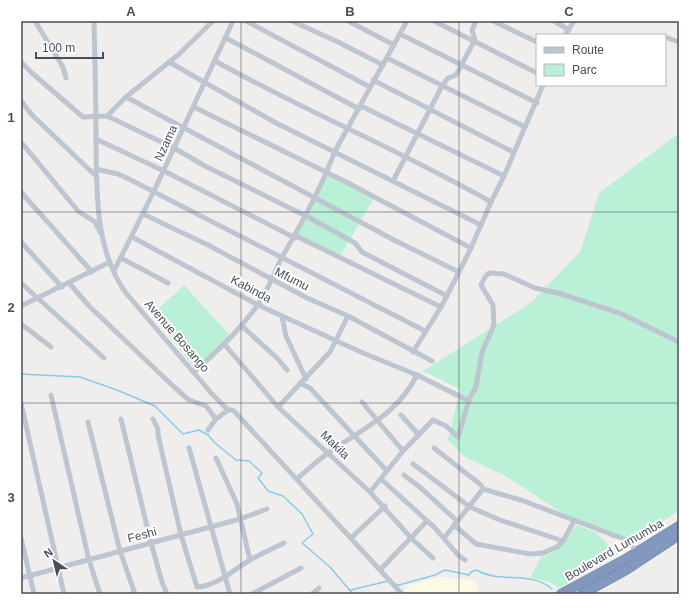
<svg xmlns="http://www.w3.org/2000/svg" width="700" height="615" viewBox="0 0 700 615" font-family="Helvetica,sans-serif">
	<style>
		.commercial { fill: #fcf9e5 }
		.green { fill: #baf0d6 }
		.lines { fill: none; stroke-linecap: round; stroke-linejoin: round }
		.stream { stroke: #86caee; stroke-width: 1.5 }
		.highway-casing { stroke: #6f83aa; stroke-width: 10 }
		.street { stroke: #bdc6d0; stroke-width: 5 }
		.highway { stroke: #8398be; stroke-width: 9 }
		.grid { fill: none; stroke: #454e5b; stroke-width: 1; stroke-opacity: 0.55 }
		.labels { text-anchor: middle; dominant-baseline: central; stroke-width: 4; stroke-linejoin: round; paint-order: stroke }
		.street-label { font-size: 12px; fill: #454e5b; stroke: #fff }
		.neatline { fill: none; stroke: #454e5b; stroke-width: 1.5 }
		.grid-label { font-size: 13px; text-anchor: middle; font-weight: bold; fill: #454e5b }
	</style>
	<rect width="100%" height="100%" fill="#f0eeed"/>
	<!-- commercial -->
	<g class="commercial">
		<polygon points="616,539 627,540 634,547 620,556 613,546"/>
		<polygon points="438,577 474,580 479,589 475,594 406,594 404,592 409,585"/>
	</g>
	<!-- green -->
	<g class="green">
		<polygon points="679,133 679,510 635,541 576,522 504,475 465,457 448,440 460,389 423,371 532,302 580,252 599,193"/>
		<polygon points="328,175 374,198 339,258 294,235"/>
		<polygon points="184,285 231,337 195,369 153,314"/>
		<polygon points="577,525 595,532 618,554 559,588 550,582 530,578 541,557 554,552"/>
	</g>
	<g class="lines">
		<!-- stream -->
		<g class="stream">
			<polyline points="21,374 80,377 117,390 155,406 183,434 199,430 208,435 215,443 236,460 249,461 262,473 258,478 268,491 283,496 302,514 313,534 302,543 330,567 353,594"/>
			<path d="M395 584 399 585 435 575 445 570 469 575 471 572 477 570C499 584 531 570 552 589"/>
			<polyline points="351,590 388,581"/>
		</g>
		<defs>
			<g id="highway">
				<polyline points="561,594 624,560 679,526"/>
				<polyline points="582,594 626,570 679,535"/>
			</g>
		</defs>
		<!-- highway casing -->
		<use href="#highway" class="highway-casing"/>
		<!-- street -->
		<g class="street">
			<polyline points="35,21 63,67 66,78"/>
			<path d="M94 21C95 61 96 100 96 140 97 191 94 249 126 293L212 394 228 410H233L402 594"/>
			<polyline points="246,21 370,87"/>
			<polyline points="292,21 338,42 383,65"/>
			<polyline points="348,21 394,45"/>
			<polyline points="434,21 537,73"/>
			<polyline points="493,21 537,42"/>
			<polyline points="554,21 569,30"/>
			<polyline points="400,34 537,103"/>
			<polyline points="565,35 574,21"/>
			<polyline points="665,37 679,42"/>
			<polyline points="226,38 359,109"/>
			<polyline points="387,58 525,127"/>
			<path d="M215 61C305 111 401 151 491 202L504 176 543 85"/>
			<polyline points="21,62 33,74 83,117 107,116 126,97 178,55 213,21"/>
			<polyline points="169,62 276,123 481,225 491,202"/>
			<polyline points="373,80 513,152"/>
			<polyline points="126,97 394,240 459,272 471,248"/>
			<polyline points="21,101 32,115 97,177"/>
			<polyline points="361,106 504,176"/>
			<polyline points="194,107 348,183 471,248 481,225"/>
			<polyline points="107,116 174,148 205,166 306,216 355,243 362,252 447,296"/>
			<polyline points="96,139 164,171 295,238"/>
			<polyline points="21,142 78,211 95,222 100,232"/>
			<polyline points="96,169 118,174 129,179 425,331"/>
			<polyline points="393,181 442,86 448,78 456,75 475,40 472,30 476,21"/>
			<polyline points="21,192 92,272"/>
			<polyline points="143,214 208,245 307,298 348,316 432,361"/>
			<polyline points="296,236 441,307"/>
			<polyline points="132,237 258,305 363,353 417,375 469,401"/>
			<polyline points="21,242 62,287"/>
			<polyline points="121,258 168,283"/>
			<polyline points="114,271 154,191 233,21"/>
			<polyline points="21,283 104,358"/>
			<polyline points="69,283 89,306 173,386 189,400 206,406 216,419"/>
			<polyline points="21,306 110,262"/>
			<polyline points="282,316 286,336 306,379"/>
			<polyline points="21,324 51,347"/>
			<polyline points="242,326 278,359 287,370"/>
			<polyline points="225,345 278,407 370,492 412,539 433,558"/>
			<polyline points="413,352 441,307 459,272"/>
			<path d="M194 372C217 351 239 331 257 306 268 291 274 273 282 257 302 223 321 189 335 151L407 21"/>
			<polyline points="300,383 310,388 387,471"/>
			<polyline points="51,395 89,560 100,594"/>
			<polyline points="362,402 403,451"/>
			<polyline points="21,403 64,594"/>
			<polyline points="278,407 330,352 348,316"/>
			<polyline points="401,415 419,435"/>
			<polyline points="121,419 151,543 162,582 167,594"/>
			<path d="M153 419 158 429V435L181 535 197 587C217 586 233 570 250 560 261 554 272 549 284 543"/>
			<polyline points="88,422 120,551 135,594"/>
			<polyline points="208,430 216,419 228,410"/>
			<polyline points="458,437 470,397 476,387 482,352 494,325 493,305 481,285 485,277 489,273 504,274 535,288 558,293 622,314 679,342"/>
			<polyline points="189,448 230,594"/>
			<polyline points="434,448 481,485 483,489 521,500 629,541 636,552"/>
			<polyline points="216,458 237,504 250,560"/>
			<polyline points="413,464 470,507 500,520 563,541 574,521"/>
			<polyline points="404,475 422,489 457,521"/>
			<path d="M297 479C307 470 317 461 328 453 363 428 396 416 417 375"/>
			<polyline points="381,479 435,528 458,555 465,560"/>
			<polyline points="370,492 403,451 433,420 446,426 458,437"/>
			<polyline points="454,525 476,544 530,554 543,553 557,547 563,541"/>
			<polyline points="21,538 34,594"/>
			<polyline points="351,538 385,506"/>
			<polyline points="444,538 483,489"/>
			<polyline points="380,570 427,521"/>
			<polyline points="21,578 240,519 267,509"/>
			<polyline points="252,594 301,568"/>
			<polyline points="312,594 319,588"/>
		</g>
		<!-- highway -->
		<use href="#highway" class="highway"/>
	</g>
	<!-- grid -->
	<path class="grid" d="M241 21V594M459 21V594M21 212H679M21 403H679"/>
	<g class="labels">
		<!-- street labels -->
		<g class="street-label">
			<text transform="translate(166 143) rotate(-65)">Nzama</text>
			<text transform="translate(292 279) rotate(27)">Mfumu</text>
			<text transform="translate(251 289) rotate(28)">Kabinda</text>
			<text transform="translate(177 336) rotate(49)">Avenue Bosango</text>
			<text transform="translate(335 445) rotate(44)">Makila</text>
			<text transform="translate(142 535) rotate(-15)">Feshi</text>
			<text transform="translate(614 550) rotate(-30)">Boulevard Lumumba</text>
		</g>
	</g>
	<!-- border -->
	<rect width="700" height="615" fill="none" stroke="#ffffff" stroke-width="44"/>
	<!-- legend -->
	<rect x="536" y="34" width="130" height="52" fill="#ffffff" stroke="#b5b8bd"/>
	<rect x="544" y="47" width="20" height="6" fill="#bdc6d0" stroke="#b5b8bd"/>
	<text x="572" y="54" font-size="12" fill="#454e5b">Route</text>
	<rect x="544" y="64" width="20" height="12" fill="#baf0d6" stroke="#b5b8bd"/>
	<text x="572" y="74" font-size="12" fill="#454e5b">Parc</text>
	<!-- north arrow -->
	<g transform="translate(54 561) rotate(325)" stroke="#ffffff" stroke-width="3" paint-order="stroke">
	<path d="M0-3L7 15L0 10L-7 15Z" fill="#454e5b"/>
	<text y="-6" font-size="11" font-weight="bold" text-anchor="middle" fill="#454e5b">N</text>
	</g>
	<!-- scale -->
	<path d="M36 52v6h67v-6" fill="none" stroke="#454e5b" stroke-width="2"/>
	<text x="42" y="52" font-size="12" fill="#454e5b" stroke="#ffffff" stroke-width="3" paint-order="stroke">100 m</text>
	<rect x="22" y="22" width="656" height="571" class="neatline"/>
	<g class="grid-label">
		<text x="131" y="16">A</text>
		<text x="350" y="16">B</text>
		<text x="569" y="16">C</text>
		<text x="11" y="122">1</text>
		<text x="11" y="312">2</text>
		<text x="11" y="502">3</text>
	</g>
</svg>
